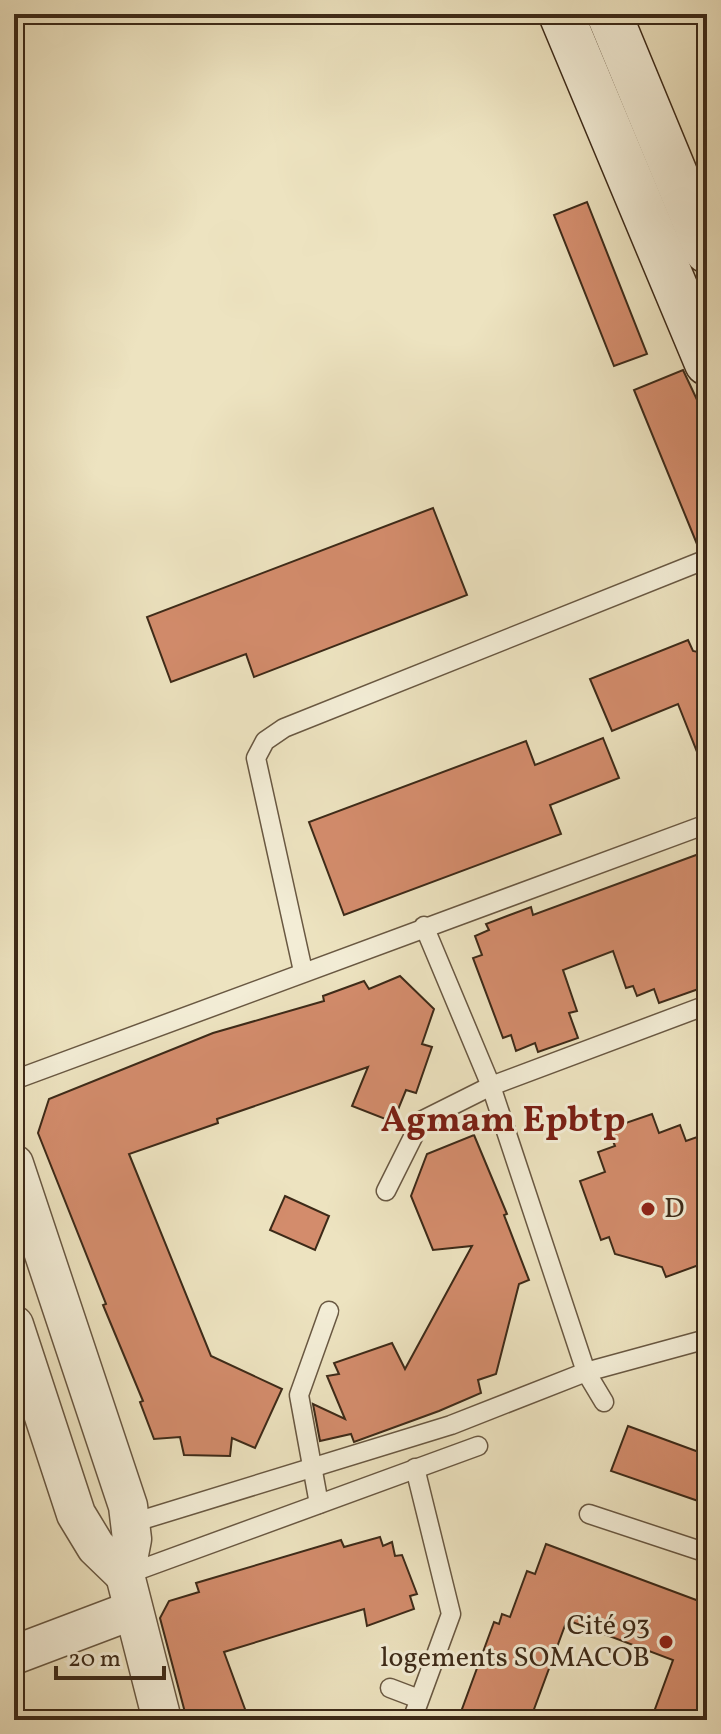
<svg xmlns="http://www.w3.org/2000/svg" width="721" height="1734" viewBox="0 0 721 1734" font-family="Vollkorn,serif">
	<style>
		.building { fill: #d38c6c; stroke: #3d2a18; stroke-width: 2 }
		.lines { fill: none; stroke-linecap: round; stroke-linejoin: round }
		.lane-casing { stroke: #695842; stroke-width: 21 }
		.street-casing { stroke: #695842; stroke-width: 41 }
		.secondary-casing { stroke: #3d2a18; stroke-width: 47 }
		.lane { stroke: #f3edd6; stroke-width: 18 }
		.street { stroke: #f3edd6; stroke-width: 38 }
		.secondary { stroke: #f3edd6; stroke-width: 44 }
		.poi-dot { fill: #8f2418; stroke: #f3edd6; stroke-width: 3 }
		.labels { text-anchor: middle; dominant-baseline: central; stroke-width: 6; stroke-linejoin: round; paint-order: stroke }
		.poi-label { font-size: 28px; fill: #3d2a18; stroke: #f3edd6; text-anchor: start }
		.district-label { font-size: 36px; font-weight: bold; fill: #7a1f14; stroke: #f3edd6 }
	</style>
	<rect width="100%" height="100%" fill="#ede3c0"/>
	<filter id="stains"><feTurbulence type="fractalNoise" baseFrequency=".0025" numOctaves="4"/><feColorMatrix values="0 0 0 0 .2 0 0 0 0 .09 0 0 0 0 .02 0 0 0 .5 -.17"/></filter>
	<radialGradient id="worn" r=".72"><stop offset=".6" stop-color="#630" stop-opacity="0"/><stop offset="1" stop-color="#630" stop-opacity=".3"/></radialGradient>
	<!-- building -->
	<g class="building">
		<polygon points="587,202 647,354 614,366 554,215"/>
		<polygon points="683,370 707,421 707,547 699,549 634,390"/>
		<polygon points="433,508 467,595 254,677 246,654 171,682 147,617"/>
		<polygon points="688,640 693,651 707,654 705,772 678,704 612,731 590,679"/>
		<polygon points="603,738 619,778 550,805 561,834 344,915 309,822 526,741 535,765"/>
		<polygon points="707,851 707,986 659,1003 654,989 637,996 633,986 626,988 613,951 563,970 577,1011 569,1013 578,1038 538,1052 535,1043 516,1051 511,1035 503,1038 473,958 482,955 475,936 489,930 486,924 531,907 533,915"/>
		<polygon points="400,976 434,1009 422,1044 432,1047 416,1093 406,1090 393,1122 352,1106 368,1067 217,1119 218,1123 129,1154 211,1356 282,1389 255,1448 232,1438 230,1456 184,1455 180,1437 154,1439 140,1402 143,1401 103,1305 106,1304 38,1133 49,1099 213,1033 324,1001 323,996 364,981 369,989"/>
		<polygon points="652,1114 659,1133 680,1125 686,1141 700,1136 707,1156 707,1262 666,1277 662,1267 615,1254 609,1237 601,1240 580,1181 605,1172 598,1152 615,1146 608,1129"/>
		<polygon points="474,1135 507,1214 504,1215 529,1280 519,1284 496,1374 478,1380 481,1393 439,1411 354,1442 351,1434 320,1441 313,1404 345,1419 327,1376 339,1374 334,1363 392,1343 405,1369 472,1246 433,1250 411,1196 427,1154"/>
		<polygon points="285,1196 329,1216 315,1250 270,1230"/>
		<polygon points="628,1426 707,1455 707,1504 611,1471"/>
		<polygon points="380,1537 383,1546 392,1542 395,1556 402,1555 417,1594 410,1596 414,1609 367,1626 364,1609 224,1652 249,1720 187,1720 160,1618 169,1601 199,1592 196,1583 341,1540 344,1547"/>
		<polygon points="546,1544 707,1604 707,1720 651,1720 673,1660 567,1620 530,1720 458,1720 494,1622 499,1624 502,1614 510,1617 527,1571 535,1574"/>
	</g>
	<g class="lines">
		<defs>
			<g id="lane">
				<polyline points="424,926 491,1086 586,1372 604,1402"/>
				<polyline points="303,971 256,758 265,741 284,728 707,559"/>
				<polyline points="14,1080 707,824"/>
				<polyline points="386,1191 421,1121 491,1086 707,1005"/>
				<polyline points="319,1504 299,1395 329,1311"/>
				<polyline points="589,1514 707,1553"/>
				<polyline points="132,1523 451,1425 586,1372 707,1339"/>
				<polyline points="125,1575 478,1446"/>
				<polyline points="390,1688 419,1699"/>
				<polyline points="412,1720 451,1614 415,1468"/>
			</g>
			<g id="street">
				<polyline points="14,1164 128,1506 132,1539 125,1575 162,1720"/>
				<polyline points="14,1325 76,1514 96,1547 125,1575"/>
				<polyline points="14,1655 133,1610"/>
			</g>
			<g id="secondary">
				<polyline points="561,14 707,363"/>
				<polyline points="609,14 707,251"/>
			</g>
		</defs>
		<!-- lane casing -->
		<use href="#lane" class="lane-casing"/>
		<!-- street casing -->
		<use href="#street" class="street-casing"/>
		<!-- secondary casing -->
		<use href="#secondary" class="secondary-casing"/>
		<!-- lane -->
		<use href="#lane" class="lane"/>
		<!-- street -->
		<use href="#street" class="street"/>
		<!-- secondary -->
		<use href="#secondary" class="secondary"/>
	</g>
	<!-- markers -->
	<g class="poi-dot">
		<circle cx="648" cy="1209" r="8"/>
		<circle cx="666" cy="1642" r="8"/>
	</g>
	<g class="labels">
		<!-- poi labels -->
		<g class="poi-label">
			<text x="664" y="1209">D</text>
			<text x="650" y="1626" text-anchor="end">Cité 93<tspan x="650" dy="32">logements SOMACOB</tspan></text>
		</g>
		<!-- district labels -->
		<g class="district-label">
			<text x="503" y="1122">Agmam Epbtp</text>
		</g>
	</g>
	<!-- margin -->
	<rect width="721" height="1734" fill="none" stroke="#ede3c0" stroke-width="48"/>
	<rect x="16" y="16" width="689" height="1702" fill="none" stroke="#3d2a18" stroke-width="4"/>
	<rect x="24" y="24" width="673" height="1686" fill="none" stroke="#3d2a18" stroke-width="2"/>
	<!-- scale -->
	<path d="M56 1666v12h108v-12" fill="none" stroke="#3d2a18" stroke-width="4"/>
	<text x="68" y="1666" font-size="24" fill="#3d2a18" stroke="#f3edd6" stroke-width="6" paint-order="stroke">20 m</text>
	<rect width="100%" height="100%" filter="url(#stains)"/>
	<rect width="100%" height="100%" fill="url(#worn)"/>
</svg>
